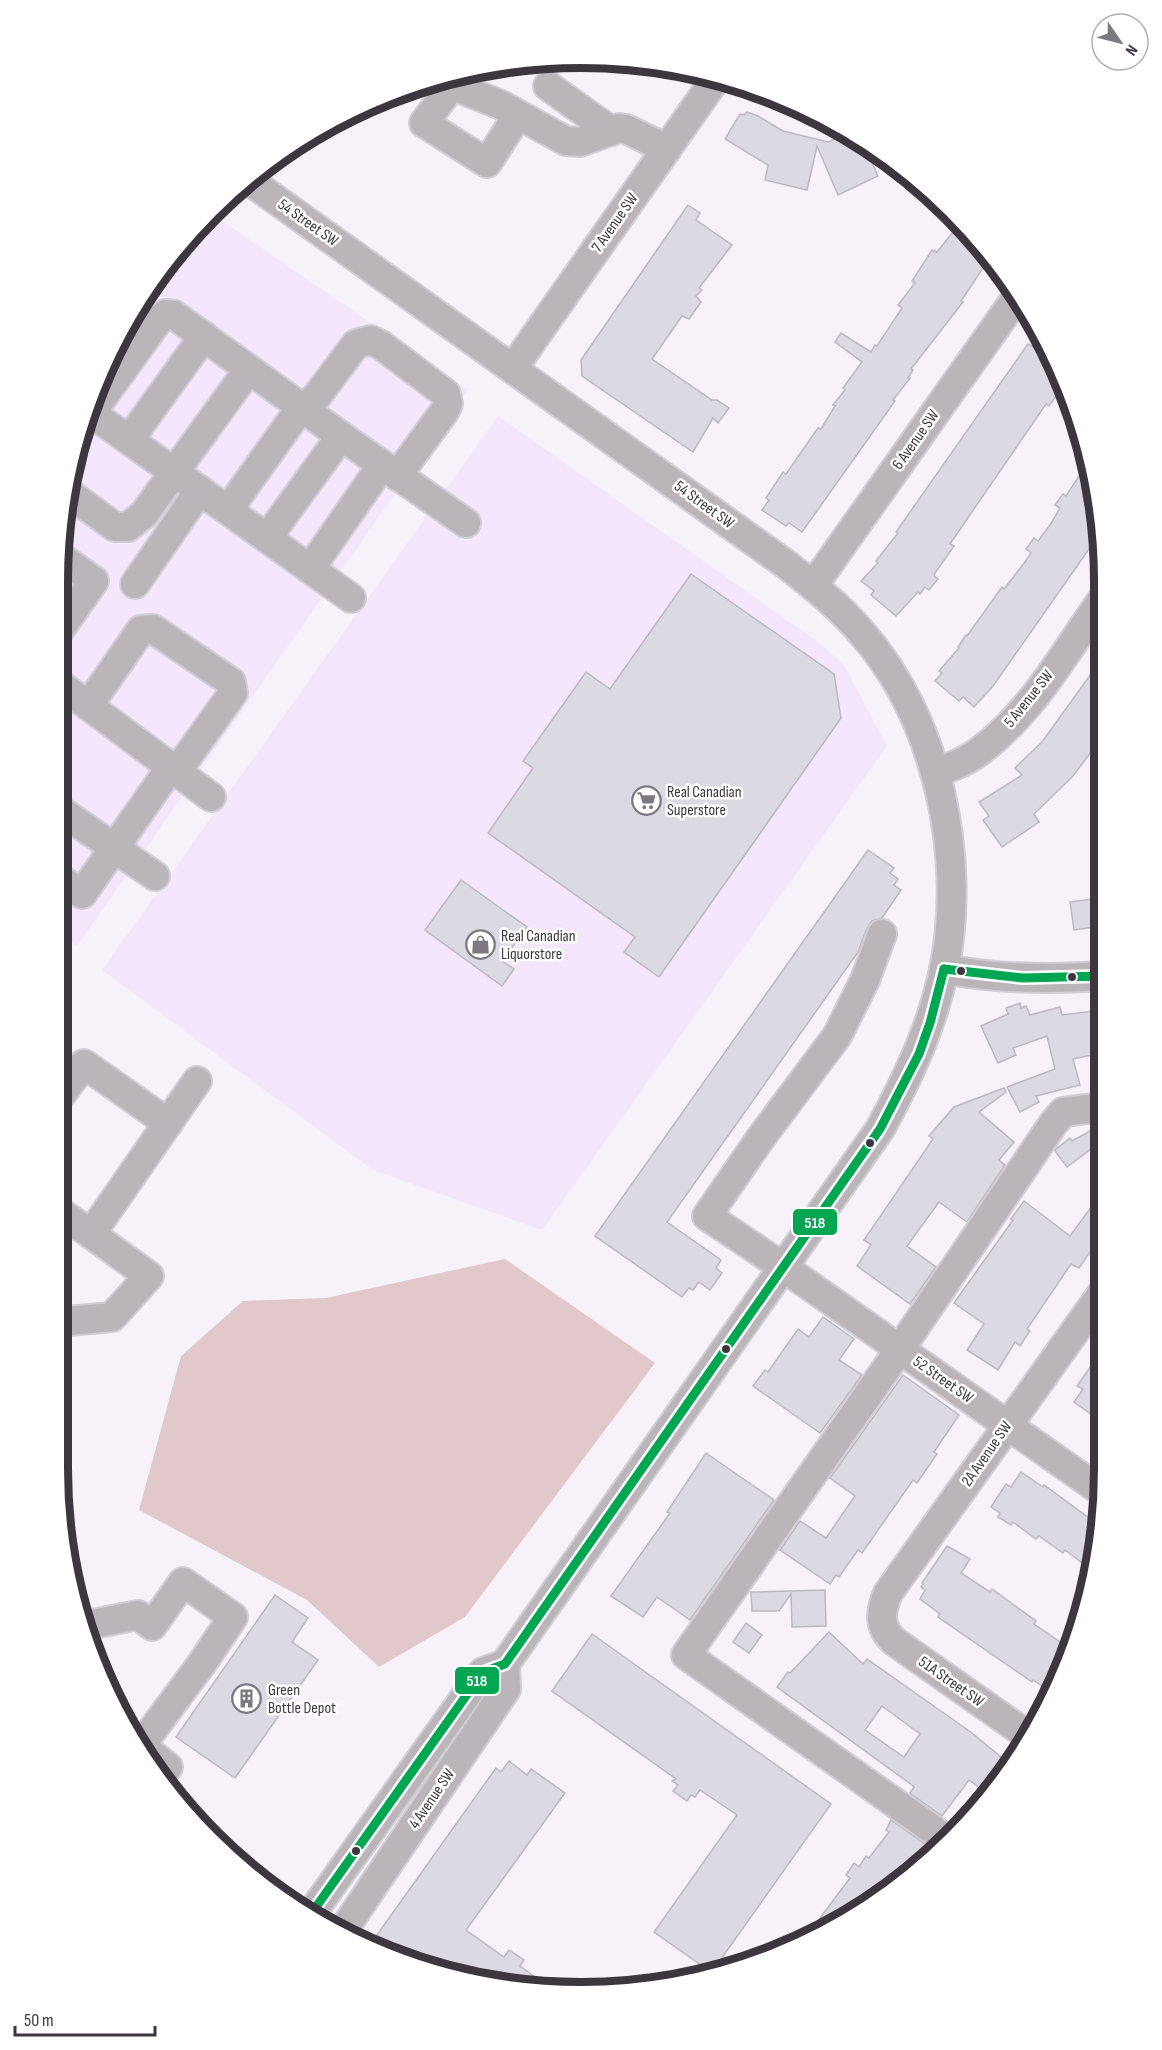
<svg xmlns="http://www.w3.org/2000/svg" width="1162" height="2050" viewBox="0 0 1162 2050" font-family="'Sofia Sans Condensed',sans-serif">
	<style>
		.built { fill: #f4e6fc }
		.forest { fill: #e0c8cb }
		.building { fill: #dbdae2; stroke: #bab8c0; stroke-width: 1.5; fill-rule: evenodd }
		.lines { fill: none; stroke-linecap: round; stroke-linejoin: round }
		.minor-casing { stroke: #d1cdd4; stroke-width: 32 }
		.minor { stroke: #bbb5b9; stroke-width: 28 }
		.bus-1-casing { stroke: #fff; stroke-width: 14 }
		.bus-1 { stroke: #00a651; stroke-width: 9 }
		.bus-dot { fill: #3c363f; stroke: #fff; stroke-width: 2 }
		.labels { text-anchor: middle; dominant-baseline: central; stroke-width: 5; stroke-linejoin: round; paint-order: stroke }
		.street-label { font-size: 16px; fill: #3c363f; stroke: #fff }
		.poi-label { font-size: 16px; fill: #3c363f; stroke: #fff; text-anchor: start }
		.rim { fill: none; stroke: #3c363f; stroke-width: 8 }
		.line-badge { stroke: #fff; stroke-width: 2 }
		.badge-label { font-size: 16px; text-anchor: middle; font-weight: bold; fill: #fff }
	</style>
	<rect width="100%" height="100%" fill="#f7f2fa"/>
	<!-- built -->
	<g class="built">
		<polygon points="211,213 468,390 77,946 58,931 58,547 75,445 127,319 187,235"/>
		<polygon points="498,416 818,642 844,665 887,746 542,1230 373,1170 102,970"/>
	</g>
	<!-- forest -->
	<polygon class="forest" points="505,1259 655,1363 465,1617 379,1667 307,1600 139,1510 181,1356 243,1301 326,1298"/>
	<!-- building -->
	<g class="building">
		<polygon points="747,112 758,116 783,131 828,142 850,133 855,136 861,150 866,149 878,176 838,195 817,146 807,190 765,180 768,165 725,139 740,114 744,115"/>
		<polygon points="688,205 700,213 696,220 732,245 699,288 702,290 696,296 701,302 689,319 682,316 652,359 712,400 717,400 729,408 718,423 713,418 693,452 582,376 581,360"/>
		<polygon points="961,222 992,259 981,271 961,301 963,302 911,369 913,370 908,378 910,378 893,400 895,401 802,532 789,523 786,526 762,510 769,500 766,498 783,472 786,474 818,428 821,429 835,406 833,405 845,390 843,388 862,362 835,342 841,333 871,352 875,345 877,346 902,308 898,305 915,283 912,281 932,250 937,252"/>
		<polygon points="1028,344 1050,357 1064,385 1049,406 1046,404 950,544 954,546 935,573 934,576 938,579 929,590 925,587 920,594 918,592 896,616 871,595 874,591 861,581 878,563 876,561 898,533 896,532"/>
		<polygon points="1081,473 1093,482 1101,513 1101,532 993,686 974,707 963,697 959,701 935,681 942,673 939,671 959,648 958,647 966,635 967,636 1002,587 1004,589 1025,562 1031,553 1026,549 1034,538 1038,541 1050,525 1060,508 1055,505 1063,494 1066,496"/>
		<polygon points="691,574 834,674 841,718 659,977 624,952 635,937 488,833 533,768 523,761 586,672 610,689"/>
		<polygon points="58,575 71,585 58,603"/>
		<polygon points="1101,660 1101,739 1073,776 1034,814 1039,822 1002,847 983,820 989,816 979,802 1022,775 1015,768 1042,742"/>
		<polygon points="868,850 894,868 890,873 898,879 894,885 901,890 882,918 872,921 867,928 858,952 667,1222 721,1260 716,1268 722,1273 710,1290 699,1282 693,1290 689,1288 682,1297 595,1236"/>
		<polygon points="461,880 527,927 502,961 514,969 502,986 425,930"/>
		<polygon points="1102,898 1102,926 1074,930 1070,902"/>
		<polygon points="1020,1003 1021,1008 1026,1006 1030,1015 1060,1007 1062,1015 1102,1010 1102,1053 1073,1059 1080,1085 1036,1096 1039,1102 1020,1112 1007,1087 1055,1069 1047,1036 1013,1048 1016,1055 998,1063 981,1026 1008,1014 1006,1008"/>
		<polygon points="1004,1088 1006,1092 979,1112 1014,1142 999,1160 1005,1165 967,1222 939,1202 907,1246 936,1267 910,1304 857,1266 871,1245 864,1240 933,1139 929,1136 954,1107"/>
		<polygon points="1103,1124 1103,1140 1067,1167 1055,1151 1056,1149 1070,1138 1072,1141"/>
		<polygon points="1103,1191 1103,1241 1097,1249 1094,1246 1079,1268 1071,1264 1027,1329 1030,1331 1020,1346 1015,1342 998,1370 967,1350 984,1324 954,1303 1013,1220 1011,1219 1024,1201 1070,1236"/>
		<polygon points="823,1317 854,1339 839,1360 862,1375 820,1433 753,1386 765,1370 768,1372 798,1329 809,1337"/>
		<polygon points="1103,1349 1104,1399 1104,1423 1074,1402 1083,1389 1077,1386"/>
		<polygon points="903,1375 959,1415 934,1452 937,1454 917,1483 913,1480 862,1553 858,1550 839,1577 836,1575 830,1584 780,1550 800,1521 826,1538 855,1496 830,1478"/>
		<polygon points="706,1453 774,1500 690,1620 657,1597 643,1617 611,1596 670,1513 667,1512"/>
		<polygon points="1021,1472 1043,1487 1044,1485 1100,1526 1093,1571 1065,1550 1063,1553 1039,1536 1036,1539 1013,1522 1011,1525 998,1517 1000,1513 991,1507 1006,1484 1011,1487"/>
		<polygon points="947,1546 970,1559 961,1573 990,1592 992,1589 1036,1621 1034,1624 1069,1648 1051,1692 1033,1680 1032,1682 938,1617 940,1614 920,1599 925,1590 921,1587 923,1584 922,1583"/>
		<polygon points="825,1590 826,1626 792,1627 791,1594 779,1611 752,1611 751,1592"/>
		<polygon points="275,1595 308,1618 292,1642 318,1660 235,1778 176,1737"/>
		<polygon points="746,1623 762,1635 749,1653 733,1642"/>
		<path d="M829 1632 863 1664 867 1659 972 1733 1007 1762 985 1792 969 1780 942 1816 910 1793 914 1787 912 1785 777 1687 788 1672 790 1673ZM882 1706 920 1734 904 1757 865 1730Z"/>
		<polygon points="592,1634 831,1804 714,1969 708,1970 654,1932 737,1815 700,1790 695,1797 691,1795 687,1801 673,1791 678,1785 672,1781 676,1779 552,1691"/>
		<polygon points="509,1761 527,1775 531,1769 565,1793 466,1930 504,1957 509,1950 524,1960 520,1966 546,1985 445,1975 372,1942 496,1768 501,1772"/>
		<polygon points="891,1820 936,1852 926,1863 805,1938 850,1878 846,1875 854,1863 859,1867 866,1856 869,1858 889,1832 886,1830"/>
	</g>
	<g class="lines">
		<defs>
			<g id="minor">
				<polyline points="548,86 611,131"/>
				<polyline points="518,115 487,163 424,123 450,88 454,86 501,105 566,141 580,142 619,128 626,129 667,149"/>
				<path d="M247 179 787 565C813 586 839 606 861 632 938 719 967 858 944 970 932 1027 908 1078 880 1129L505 1664 483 1672 311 1914"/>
				<polyline points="513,368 717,77"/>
				<polyline points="91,413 351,598"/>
				<polyline points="84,423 157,322 166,314 174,315 341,436 466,523"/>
				<polyline points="129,440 204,336"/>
				<polyline points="67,492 115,527 128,527 144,514 249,369"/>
				<polyline points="228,510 292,420 317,396 356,344 371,340 381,345 446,394 448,404 444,412 397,476"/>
				<polyline points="267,538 341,436"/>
				<polyline points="310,569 382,465"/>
				<polyline points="135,584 200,490"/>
				<polyline points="813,586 1019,294"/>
				<polyline points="58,632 94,581 58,555"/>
				<polyline points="62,686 211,797"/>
				<polyline points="88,706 141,630 153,629 231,682 233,693 177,771"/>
				<path d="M935 773C951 767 967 761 980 751 1032 712 1065 653 1101 601"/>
				<polyline points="58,809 155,876"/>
				<polyline points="63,881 82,894 171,767"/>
				<polyline points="882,934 865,980 837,1036 760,1139 707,1216 783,1267 1104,1493"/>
				<path d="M944 969C997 979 1049 980 1102 976"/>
				<polyline points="57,1100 84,1064 168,1123"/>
				<polyline points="57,1210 91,1234"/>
				<polyline points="57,1322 112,1317 149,1276 91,1234 197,1081"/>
				<polyline points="83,1626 138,1615 152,1626 183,1582 233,1617 203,1662 142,1744"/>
				<path d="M1030 1737 895 1642C878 1627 880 1612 888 1593L1103 1292"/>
				<polyline points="145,1749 168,1767"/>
				<polyline points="946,1839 686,1655 900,1349 1053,1124 1063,1112 1103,1107"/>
				<polyline points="344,1929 506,1689 505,1664"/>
			</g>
		</defs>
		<!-- minor casing -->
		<use href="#minor" class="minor-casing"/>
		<!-- minor -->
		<use href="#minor" class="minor"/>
		<defs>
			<g id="bus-1">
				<polyline points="944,969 1023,978 1102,976"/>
				<polyline points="311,1914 483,1672 505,1664 880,1129 919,1054 930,1023 944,969"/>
			</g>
		</defs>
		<!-- bus-1 casing -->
		<use href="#bus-1" class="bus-1-casing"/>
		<!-- bus-1 -->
		<use href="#bus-1" class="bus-1"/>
	</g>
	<!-- icons -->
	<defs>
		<symbol id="supermarket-ring" viewBox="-11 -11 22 22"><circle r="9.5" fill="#fff" stroke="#7d7880" stroke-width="1.5"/><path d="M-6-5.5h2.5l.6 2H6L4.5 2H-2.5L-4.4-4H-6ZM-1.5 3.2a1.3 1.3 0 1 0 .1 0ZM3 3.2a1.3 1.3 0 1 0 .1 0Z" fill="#7d7880"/></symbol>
		<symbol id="shop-ring" viewBox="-11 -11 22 22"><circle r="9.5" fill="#fff" stroke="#7d7880" stroke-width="1.5"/><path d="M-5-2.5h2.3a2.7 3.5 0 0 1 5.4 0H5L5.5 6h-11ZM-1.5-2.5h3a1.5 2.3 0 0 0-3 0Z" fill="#7d7880"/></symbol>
		<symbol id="building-ring" viewBox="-11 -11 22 22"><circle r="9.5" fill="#fff" stroke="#7d7880" stroke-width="1.5"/><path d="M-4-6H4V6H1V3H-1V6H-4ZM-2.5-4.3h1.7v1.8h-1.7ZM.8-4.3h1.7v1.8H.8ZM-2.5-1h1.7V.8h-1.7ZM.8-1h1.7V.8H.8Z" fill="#7d7880"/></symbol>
	</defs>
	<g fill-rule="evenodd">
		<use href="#supermarket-ring" x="630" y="784" width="33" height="33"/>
		<use href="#shop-ring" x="464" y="928" width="33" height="33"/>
		<use href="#building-ring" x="230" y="1682" width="33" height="33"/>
	</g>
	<!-- markers -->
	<g class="bus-dot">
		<circle cx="961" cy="971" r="5"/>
		<circle cx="1072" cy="977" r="5"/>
		<circle cx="870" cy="1143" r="5"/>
		<circle cx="726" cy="1349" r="5"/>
		<circle cx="356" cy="1851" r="5"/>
	</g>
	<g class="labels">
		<!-- street labels -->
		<g class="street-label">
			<text transform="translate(308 223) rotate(35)">54 Street SW</text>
			<text transform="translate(615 223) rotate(-55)">7 Avenue SW</text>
			<text transform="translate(916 440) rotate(-55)">6 Avenue SW</text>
			<text transform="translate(704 505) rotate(36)">54 Street SW</text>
			<text transform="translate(1029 699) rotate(-51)">5 Avenue SW</text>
			<text transform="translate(943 1380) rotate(35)">52 Street SW</text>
			<text transform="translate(987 1454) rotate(-55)">2A Avenue SW</text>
			<text transform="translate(951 1682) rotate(35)">51A Street SW</text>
			<text transform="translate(432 1799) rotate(-56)">4 Avenue SW</text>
		</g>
		<!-- poi labels -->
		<g class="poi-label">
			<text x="667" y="792">Real Canadian<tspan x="667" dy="18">Superstore</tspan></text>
			<text x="501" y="936">Real Canadian<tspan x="501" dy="18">Liquorstore</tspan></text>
			<text x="268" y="1690">Green<tspan x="268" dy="18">Bottle Depot</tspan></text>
		</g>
	</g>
	<!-- crop -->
	<path d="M0 0H1162V2050H0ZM581 68H581A513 513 0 0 1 1094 581V1469A513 513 0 0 1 581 1982H581A513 513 0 0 1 68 1469V581A513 513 0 0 1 581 68Z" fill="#fff" fill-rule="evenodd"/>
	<path class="rim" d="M581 68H581A513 513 0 0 1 1094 581V1469A513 513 0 0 1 581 1982H581A513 513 0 0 1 68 1469V581A513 513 0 0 1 581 68Z"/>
	<g class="line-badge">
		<rect x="792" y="1208" width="46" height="28" rx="6" fill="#00a651"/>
		<rect x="454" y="1666" width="46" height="29" rx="6" fill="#00a651"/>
	</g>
	<g class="badge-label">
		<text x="815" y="1228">518</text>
		<text x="477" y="1686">518</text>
	</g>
	<!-- north arrow -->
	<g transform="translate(1120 42) rotate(125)"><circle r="28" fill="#ffffff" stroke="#b1afb2" stroke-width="1.5"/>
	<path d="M0-4.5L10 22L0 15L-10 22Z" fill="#7d7880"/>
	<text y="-9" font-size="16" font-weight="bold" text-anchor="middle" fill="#3c363f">N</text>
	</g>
	<!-- scale -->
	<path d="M15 2026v9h140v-9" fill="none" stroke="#3c363f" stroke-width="3"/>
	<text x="24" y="2026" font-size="18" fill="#3c363f" stroke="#ffffff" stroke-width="4.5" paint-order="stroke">50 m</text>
</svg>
